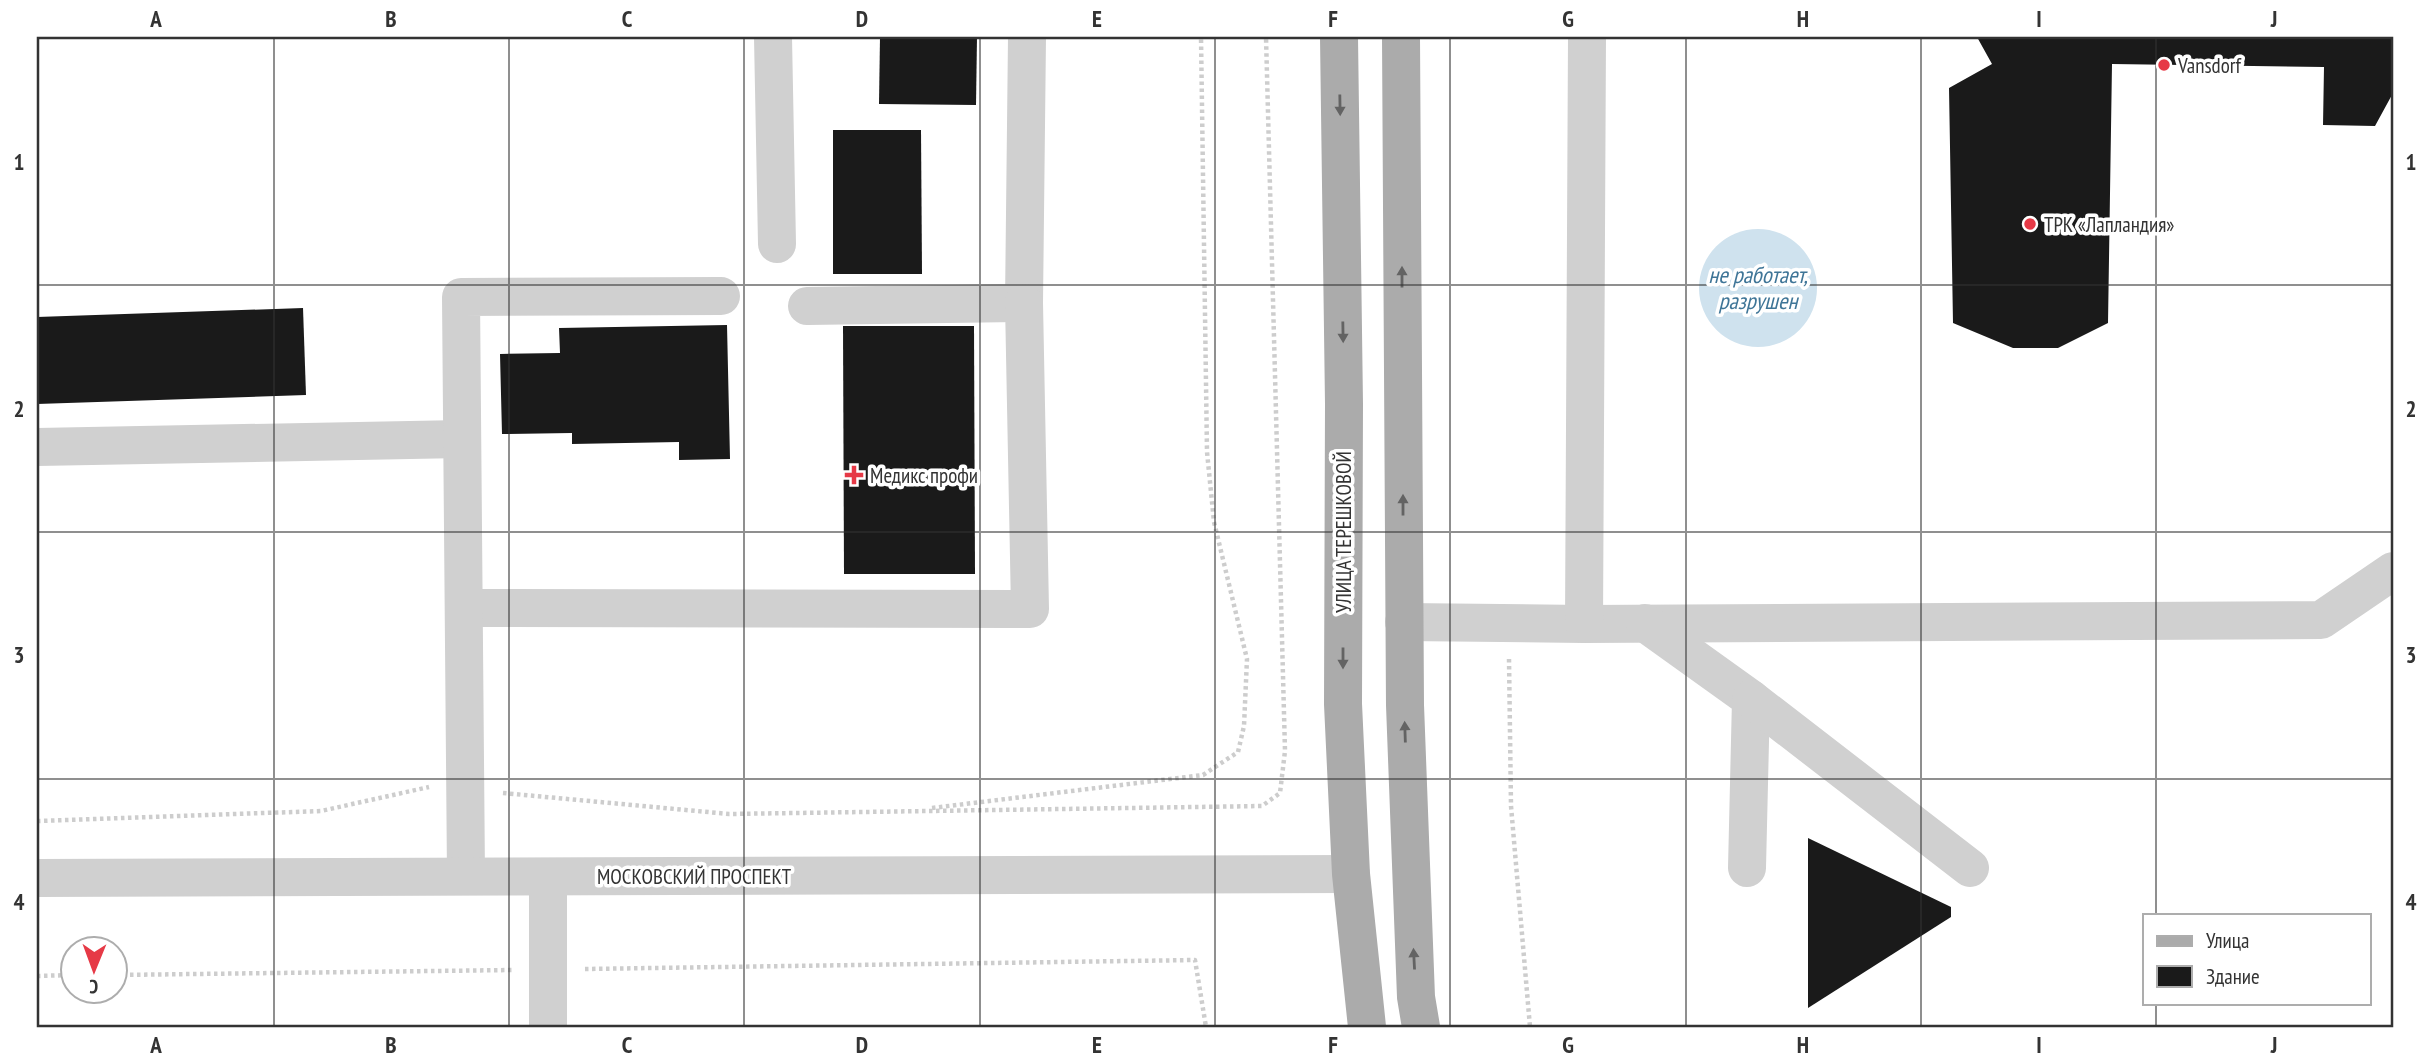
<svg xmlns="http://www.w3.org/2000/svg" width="2430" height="1064" viewBox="0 0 2430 1064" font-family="'PT Sans Narrow',sans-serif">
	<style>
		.water { fill: #cfe2ee }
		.building { fill: #1a1a1a }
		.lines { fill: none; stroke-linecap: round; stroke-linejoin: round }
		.path { stroke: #cdcdcd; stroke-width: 4.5; stroke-dasharray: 3.5 3.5; stroke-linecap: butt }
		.minor { stroke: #d0d0d0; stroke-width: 38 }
		.major { stroke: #ababab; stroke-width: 38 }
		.oneway { fill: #636363 }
		.grid { fill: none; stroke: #333; stroke-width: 2; stroke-opacity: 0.55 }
		.poi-dot { fill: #e63946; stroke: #fff; stroke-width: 2.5 }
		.labels { text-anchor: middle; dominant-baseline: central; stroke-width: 7; stroke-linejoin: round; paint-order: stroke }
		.poi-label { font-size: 21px; fill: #333; stroke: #fff; text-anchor: start }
		.street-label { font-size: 21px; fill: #333; stroke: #fff }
		.water-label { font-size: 23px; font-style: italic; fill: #3f7597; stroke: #fff }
		.neatline { fill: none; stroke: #333; stroke-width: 2.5 }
		.grid-label { font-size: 23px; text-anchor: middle; font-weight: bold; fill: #333 }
	</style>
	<rect width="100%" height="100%" fill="#fff"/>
	<!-- water -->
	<circle class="water" cx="1758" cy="288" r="59"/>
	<!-- building -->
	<g class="building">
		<polygon points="880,37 977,37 976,105 879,104"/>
		<polygon points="1977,37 2393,37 2393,93 2375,126 2323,125 2324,67 2112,64 2108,323 2058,348 2013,348 1953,323 1949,88 1992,64"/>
		<polygon points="833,130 921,130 922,274 833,274"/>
		<polygon points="303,308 306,395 37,404 37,317"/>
		<polygon points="727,325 730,459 679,460 679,442 572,444 572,433 502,434 500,354 560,353 559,328"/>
		<polygon points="843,326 974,326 975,574 844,574"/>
		<polygon points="1808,838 1951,907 1951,917 1808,1008"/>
	</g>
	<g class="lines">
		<!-- path -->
		<g class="path">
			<polyline points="1509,659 1511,806 1530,1027"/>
			<polyline points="503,793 729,814 1262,806 1280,793 1285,751 1266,37"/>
			<polyline points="932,808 1203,775 1238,752 1244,726 1247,659 1214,522 1207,452 1201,37"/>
			<polyline points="37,821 321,811 429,787"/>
			<polyline points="585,969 1195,960 1206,1027"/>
			<polyline points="116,975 513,970"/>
			<polyline points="37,976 74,975"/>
		</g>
		<!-- minor -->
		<g class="minor">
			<polyline points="773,37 777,244"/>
			<polyline points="807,306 1024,303 1027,37"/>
			<polyline points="37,447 462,439"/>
			<polyline points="464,608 1030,609 1024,303"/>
			<polyline points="1404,622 1584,624 2321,620 2393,571"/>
			<polyline points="1645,623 1751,699 1747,868"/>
			<polyline points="1584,624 1587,37"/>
			<polyline points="1751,699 1970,868"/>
			<polyline points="466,876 461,297 721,296"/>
			<polyline points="37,878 1351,874"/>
			<polyline points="548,1027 548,877"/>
		</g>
		<!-- major -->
		<g class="major">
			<polyline points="1339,37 1344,404 1343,704 1351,874 1367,1027"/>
			<polyline points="1401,37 1405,705 1416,997 1421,1027"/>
		</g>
	</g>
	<!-- one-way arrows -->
	<defs><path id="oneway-solid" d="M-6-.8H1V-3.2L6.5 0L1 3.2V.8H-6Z" transform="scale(1.75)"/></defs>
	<g class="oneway">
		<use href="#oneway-solid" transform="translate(1340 105) rotate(89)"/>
		<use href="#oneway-solid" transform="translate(1402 277) rotate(-90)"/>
		<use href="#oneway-solid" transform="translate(1343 332) rotate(89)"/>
		<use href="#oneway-solid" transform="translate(1403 505) rotate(-90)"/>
		<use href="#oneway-solid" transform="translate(1343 658) rotate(90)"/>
		<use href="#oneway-solid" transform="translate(1405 732) rotate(-92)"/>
		<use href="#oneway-solid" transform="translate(1414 959) rotate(-93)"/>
	</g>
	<!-- grid -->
	<path class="grid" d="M274 37V1027M509 37V1027M744 37V1027M980 37V1027M1215 37V1027M1450 37V1027M1686 37V1027M1921 37V1027M2156 37V915M37 285H2393M37 532H2393M37 779H2393M2156 1003V1027"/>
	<!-- markers -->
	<g class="poi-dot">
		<circle cx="2164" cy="65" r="7"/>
		<circle cx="2030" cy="224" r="7"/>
		<path d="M850.5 464.5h7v7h7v7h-7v7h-7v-7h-7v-7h7z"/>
	</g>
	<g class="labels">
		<!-- poi labels -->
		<g class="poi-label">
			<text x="2178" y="65">Vansdorf</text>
			<text x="2044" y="224">ТРК «Лапландия»</text>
			<text x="870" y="475">Медикс профи</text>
		</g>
		<!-- street labels -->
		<g class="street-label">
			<text transform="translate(1343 532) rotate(-90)">УЛИЦА ТЕРЕШКОВОЙ</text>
			<text x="694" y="876">МОСКОВСКИЙ ПРОСПЕКТ</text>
		</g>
		<!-- water labels -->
		<g class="water-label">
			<text x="1758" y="274">не работает,<tspan x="1758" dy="26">разрушен</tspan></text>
		</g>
	</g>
	<!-- border -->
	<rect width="2430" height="1064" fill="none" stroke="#ffffff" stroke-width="77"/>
	<!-- legend -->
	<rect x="2143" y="914" width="228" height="91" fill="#ffffff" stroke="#adadad" stroke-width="2"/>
	<rect x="2157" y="936" width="35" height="10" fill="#ababab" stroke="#adadad" stroke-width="2"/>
	<text x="2206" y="948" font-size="21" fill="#333333">Улица</text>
	<rect x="2157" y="966" width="35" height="21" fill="#1a1a1a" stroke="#adadad" stroke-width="2"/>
	<text x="2206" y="984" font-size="21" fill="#333333">Здание</text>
	<!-- north arrow -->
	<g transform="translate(94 970) rotate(181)"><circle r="33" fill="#ffffff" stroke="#adadad" stroke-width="2"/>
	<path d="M0-5L12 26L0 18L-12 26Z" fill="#e63946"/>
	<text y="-10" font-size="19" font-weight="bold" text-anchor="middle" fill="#333333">С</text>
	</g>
	<rect x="38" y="38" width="2354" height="988" class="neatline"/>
	<g class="grid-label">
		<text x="156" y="27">A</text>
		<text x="391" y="27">B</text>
		<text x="627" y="27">C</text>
		<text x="862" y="27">D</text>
		<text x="1097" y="27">E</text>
		<text x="1333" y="27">F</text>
		<text x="1568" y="27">G</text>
		<text x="1803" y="27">H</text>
		<text x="2039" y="27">I</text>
		<text x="2274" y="27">J</text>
		<text x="19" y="170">1</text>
		<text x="2411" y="170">1</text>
		<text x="19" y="417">2</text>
		<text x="2411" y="417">2</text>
		<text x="19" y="663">3</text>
		<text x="2411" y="663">3</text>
		<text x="19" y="910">4</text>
		<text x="2411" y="910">4</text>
		<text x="156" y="1053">A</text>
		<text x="391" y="1053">B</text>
		<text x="627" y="1053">C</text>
		<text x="862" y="1053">D</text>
		<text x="1097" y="1053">E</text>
		<text x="1333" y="1053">F</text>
		<text x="1568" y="1053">G</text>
		<text x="1803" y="1053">H</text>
		<text x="2039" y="1053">I</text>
		<text x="2274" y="1053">J</text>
	</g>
</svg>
